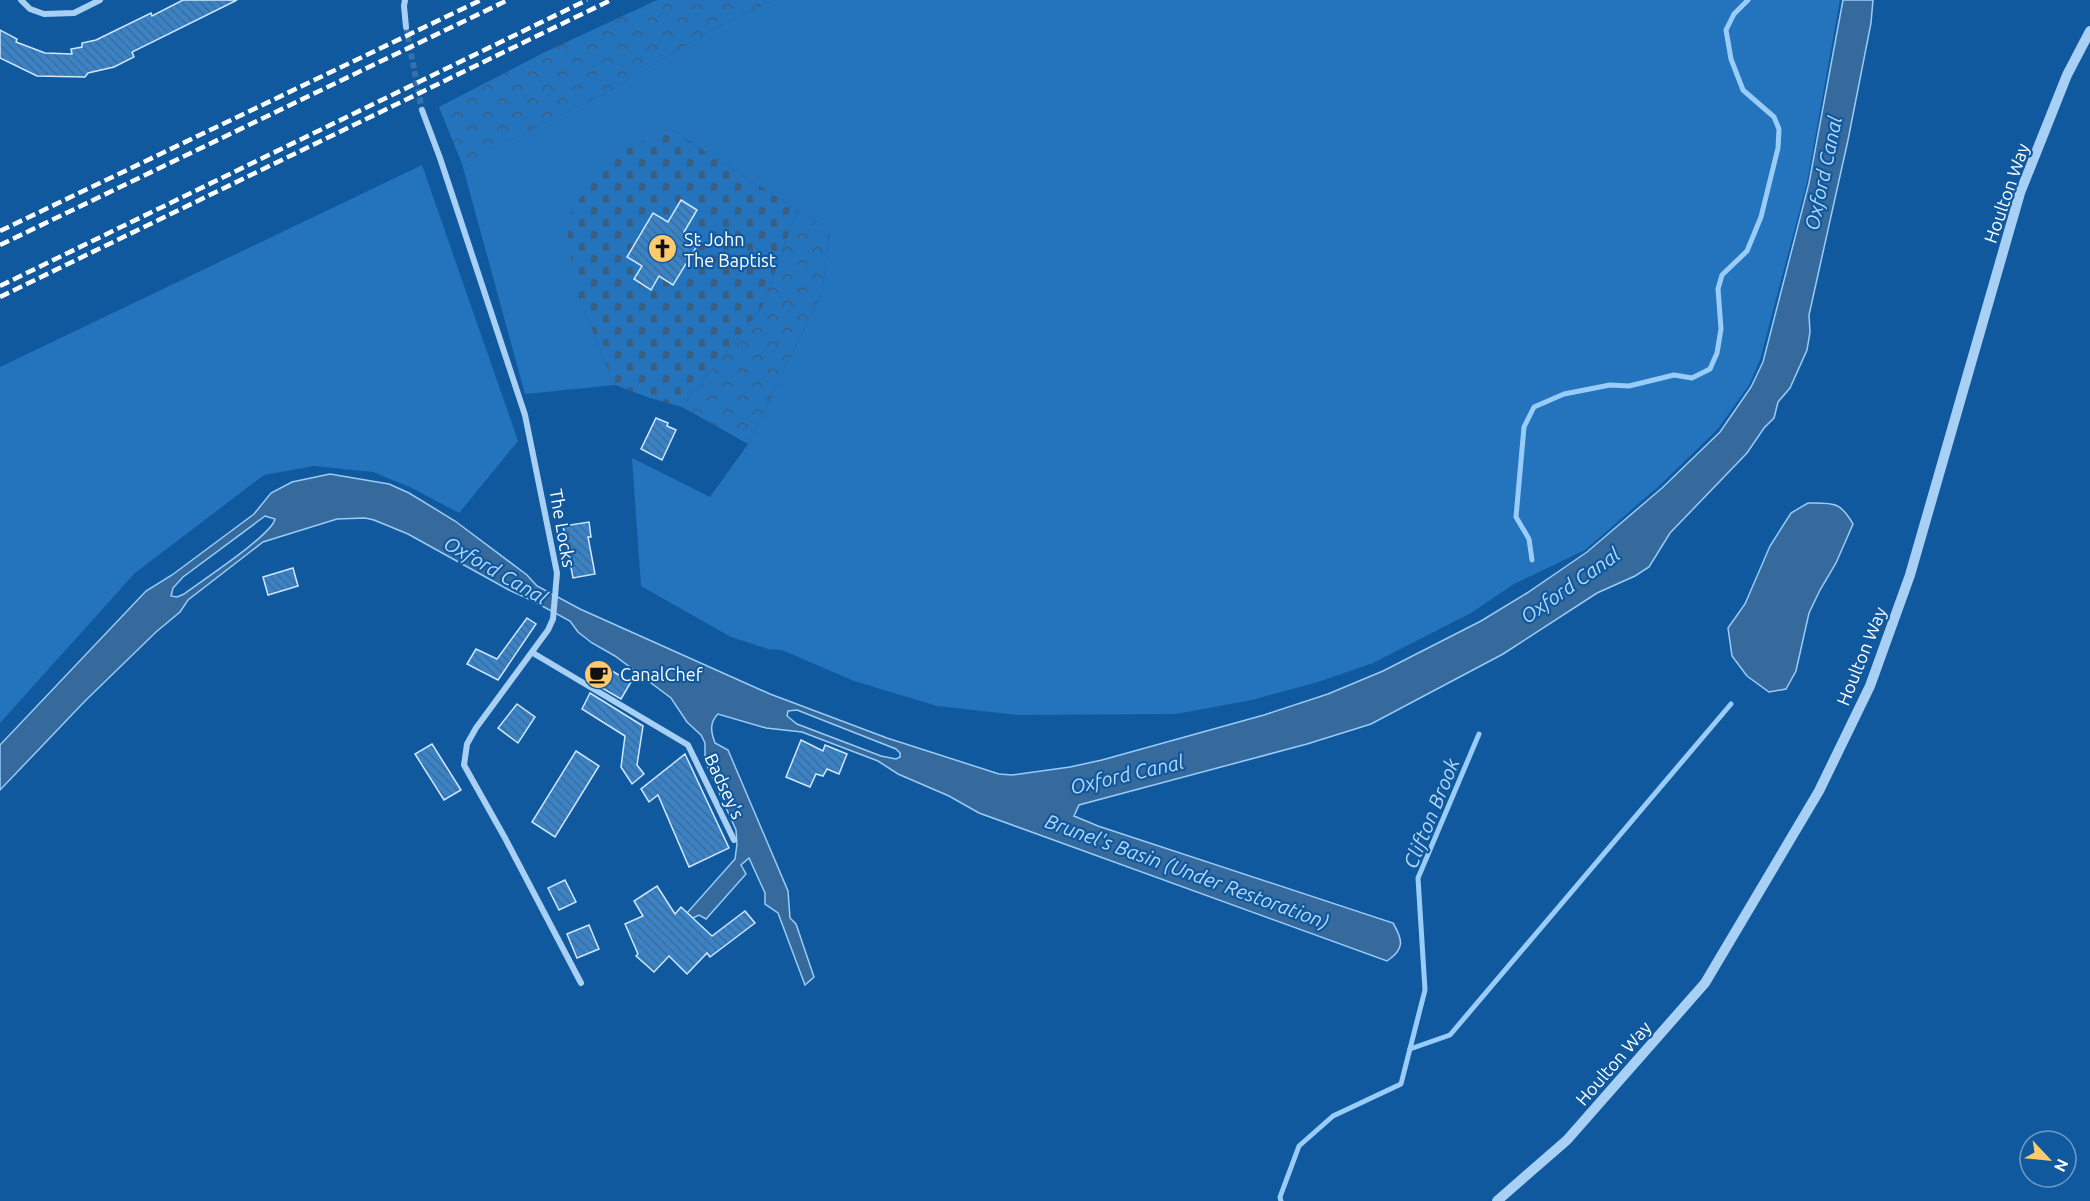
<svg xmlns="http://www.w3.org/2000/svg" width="2090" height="1201" viewBox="0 0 2090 1201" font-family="Ubuntu,sans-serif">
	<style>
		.grass { fill: #2373bd }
		.forest { fill: url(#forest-crowns) }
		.cemetery { fill: url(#cemetery-stones) }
		.water { fill: #366a9c; stroke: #99ccf8; stroke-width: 1.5; fill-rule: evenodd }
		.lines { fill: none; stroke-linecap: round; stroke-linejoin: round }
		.stream { stroke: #99ccf8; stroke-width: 5 }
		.building { fill: url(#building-back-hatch); stroke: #d0e8fe; stroke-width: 1.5 }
		.minor-tunnel { stroke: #3572ad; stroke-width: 6; stroke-dasharray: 6 3; stroke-linecap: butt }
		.minor { stroke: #a8d0f5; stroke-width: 6 }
		.tertiary { stroke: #a8d0f5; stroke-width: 10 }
		.rail { stroke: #fff; stroke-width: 4.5; stroke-dasharray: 10 4.5; stroke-linecap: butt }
		.labels { text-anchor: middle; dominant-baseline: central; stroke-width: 4.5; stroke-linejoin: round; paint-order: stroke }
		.street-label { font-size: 18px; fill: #fff; stroke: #11599f }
		.poi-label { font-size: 18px; fill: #fff; stroke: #11599f; text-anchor: start }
		.water-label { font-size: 20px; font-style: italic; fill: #b4dafb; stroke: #11599f }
	</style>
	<defs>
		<pattern id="forest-crowns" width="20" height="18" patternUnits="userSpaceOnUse" patternTransform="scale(1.5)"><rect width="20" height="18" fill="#2373bd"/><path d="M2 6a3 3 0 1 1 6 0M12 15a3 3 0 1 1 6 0" fill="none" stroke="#3a5e7f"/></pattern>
		<pattern id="cemetery-stones" width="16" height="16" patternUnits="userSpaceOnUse" patternTransform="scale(1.5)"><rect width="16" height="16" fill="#2373bd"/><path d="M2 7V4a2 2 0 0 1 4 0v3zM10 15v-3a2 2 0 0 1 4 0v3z" fill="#3a5e7f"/></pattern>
		<pattern id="building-back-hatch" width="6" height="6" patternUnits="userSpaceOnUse" patternTransform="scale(1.5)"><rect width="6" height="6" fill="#3a82c6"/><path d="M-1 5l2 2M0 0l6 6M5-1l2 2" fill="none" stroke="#416c95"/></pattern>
	</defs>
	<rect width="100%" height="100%" fill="#11599f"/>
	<!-- grass -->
	<g class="grass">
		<polygon points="774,0 1840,0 1807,182 1760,360 1749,385 1717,430 1660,485 1585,550 1514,584 1471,613 1373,663 1318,682 1252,700 1176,714 1018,715 937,706 854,681 782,650 768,649 731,637 641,586 632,458 710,497 748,444 822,293 830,229 797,210 670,129 577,293 615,385 525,394 462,164 611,90 715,28"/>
		<polygon points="422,165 518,441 459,513 412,488 373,472 314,466 264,475 135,573 0,723 0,367"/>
	</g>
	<!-- forest -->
	<g class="forest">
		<polygon points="657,0 774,0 715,28 611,90 462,164 439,107 543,53"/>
		<polygon points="797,210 830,229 822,293 748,444 682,407 762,307"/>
	</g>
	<!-- cemetery -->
	<polygon class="cemetery" points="670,129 797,210 762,307 682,407 650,398 615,385 577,293 566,222 603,160"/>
	<!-- water -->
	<g class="water">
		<path d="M1843 0H1873L1871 23 1848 140 1809 315 1810 332 1807 350 1790 388 1778 402 1774 418 1764 428 1747 453 1670 533 1649 567 1635 576 1597 593 1503 654 1371 724 1307 744 1079 805 1074 816 1098 826 1393 923C1403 940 1405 949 1387 961L979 813 949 796 898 774 878 761 802 732 766 728 718 714C709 723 711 732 715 743L728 750 788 891 790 918 796 924 814 977 805 985 778 913 765 904V893L749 858 741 865 746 874 706 919 699 915 691 919 687 913 735 859 737 844 736 830 705 761V743L701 735 687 722 671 698 615 656 592 643 578 632 570 621 533 601 509 590 408 534 374 520 365 518 337 519 263 542 188 600 180 612 156 632 85 701 0 790V745L146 591 172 575 254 514 271 493 292 482 330 474 389 484 409 493 455 521 527 575 537 586 580 609 770 694 887 738 999 774 1012 775 1070 767 1102 760 1264 715 1328 694 1383 671 1481 621 1527 593 1587 552 1662 488 1720 432 1751 387 1763 362 1809 183ZM265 516 275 519C272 535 201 581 184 594L177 597 171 596 173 588 183 577ZM797 710 896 749 900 753V757L896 759 881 756 797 724 787 716 788 711Z"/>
		<path d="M1808 503C1833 503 1840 501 1853 524L1836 563 1820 590 1809 613 1796 671 1786 689 1769 692 1747 676 1732 656 1728 628 1745 604 1770 546 1791 513Z"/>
	</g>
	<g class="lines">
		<!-- stream -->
		<g class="stream">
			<polyline points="1532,560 1529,539 1516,517 1524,427 1534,407 1564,394 1610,385 1629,386 1674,375 1692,378 1710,369 1717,353 1721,329 1718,289 1722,275 1747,251 1761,217 1778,148 1779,129 1774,117 1743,90 1731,59 1726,30 1734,14 1748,0"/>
			<polyline points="1410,1049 1450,1035 1731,704"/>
			<polyline points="1281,1201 1280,1197 1299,1146 1333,1116 1401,1084 1425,990 1418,878 1479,734"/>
		</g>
	</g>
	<!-- building -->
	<g class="building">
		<polygon points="183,0 237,0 132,52 134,57 114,67 88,73 85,77 37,76 0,58 0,30 17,39 16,42 45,53 72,54 71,49 82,47 82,43 96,40 151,13 152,16"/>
		<polygon points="681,200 697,210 684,232 700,241 673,285 659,276 651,290 634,279 642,266 627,257 653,213 668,222"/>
		<polygon points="656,418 668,423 667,426 676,430 662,460 641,449"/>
		<polygon points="589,522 591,537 588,537 595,574 573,578 563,526"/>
		<polygon points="293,568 298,586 268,595 263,577"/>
		<polygon points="527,618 536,624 498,680 467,664 476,649 497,659"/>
		<polygon points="595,661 631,682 621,699 595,684 596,682 586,676"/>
		<polygon points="590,693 643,726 637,765 644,774 632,784 621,767 625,736 582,709"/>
		<polygon points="517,704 535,717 518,743 498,728"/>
		<polygon points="801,740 823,751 825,745 847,754 839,774 827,769 823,776 816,774 810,787 786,777"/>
		<polygon points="432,744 461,790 444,800 415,754"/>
		<polygon points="576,751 599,766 555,837 532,822"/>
		<polygon points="685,754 729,848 689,867 658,795 649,802 641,789"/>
		<polygon points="565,880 576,902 559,910 548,888"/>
		<polygon points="657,886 675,914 681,907 712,936 745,911 755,923 710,957 707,953 687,974 669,956 654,972 636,956 638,954 625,924 643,916 634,901"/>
		<polygon points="589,925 599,949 577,958 567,934"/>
	</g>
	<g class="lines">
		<!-- minor-tunnel -->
		<polyline class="minor-tunnel" points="406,27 422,110"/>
		<!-- minor -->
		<g class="minor">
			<polyline points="21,0 30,9 44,14 74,13 100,0"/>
			<polyline points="405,0 404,6 406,27"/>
			<polyline points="422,110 440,158 525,415 557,573 553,619 548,630 476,728 467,744 464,765 505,838 581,983"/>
			<polyline points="533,653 688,745 734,840"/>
		</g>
		<!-- tertiary -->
		<polyline class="tertiary" points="1497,1201 1567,1140 1705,983 1819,791 1870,686 1910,575 2020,193 2067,75 2090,31"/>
		<!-- rail -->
		<g class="rail">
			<polyline points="0,231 481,0"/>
			<polyline points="0,245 508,0"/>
			<polyline points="0,286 587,0"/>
			<polyline points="0,297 611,0"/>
		</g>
	</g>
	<!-- icons -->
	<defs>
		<symbol id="church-disc" viewBox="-11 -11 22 22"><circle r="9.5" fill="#ffca6b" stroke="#11599f"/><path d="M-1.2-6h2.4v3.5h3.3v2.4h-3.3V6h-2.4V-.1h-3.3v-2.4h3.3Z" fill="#111"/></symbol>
		<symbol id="cafe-disc" viewBox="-11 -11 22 22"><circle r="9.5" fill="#ffca6b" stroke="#11599f"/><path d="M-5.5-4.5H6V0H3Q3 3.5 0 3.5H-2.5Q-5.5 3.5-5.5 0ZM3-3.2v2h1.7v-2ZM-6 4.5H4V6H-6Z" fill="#111"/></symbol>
	</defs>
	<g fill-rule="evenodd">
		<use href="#church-disc" x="646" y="232" width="33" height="33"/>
		<use href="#cafe-disc" x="582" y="658" width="33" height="33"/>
	</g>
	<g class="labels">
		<!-- street labels -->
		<g class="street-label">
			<text transform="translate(2006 193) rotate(-71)">Houlton Way</text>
			<text transform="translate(563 528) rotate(80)">The Locks</text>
			<text transform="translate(1861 656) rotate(-68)">Houlton Way</text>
			<text transform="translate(725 786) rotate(65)">Badsey's</text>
			<text transform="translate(1613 1063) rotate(-49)">Houlton Way</text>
		</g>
		<!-- poi labels -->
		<g class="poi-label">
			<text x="684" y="239">St John<tspan x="684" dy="21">The Baptist</tspan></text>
			<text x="620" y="674">CanalChef</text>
		</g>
		<!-- water labels -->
		<g class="water-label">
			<text transform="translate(1823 173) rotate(-78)">Oxford Canal</text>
			<text transform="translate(496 570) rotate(30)">Oxford Canal</text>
			<text transform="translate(1570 585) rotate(-35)">Oxford Canal</text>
			<text transform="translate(1127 774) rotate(-13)">Oxford Canal</text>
			<text transform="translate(1431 813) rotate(-68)">Clifton Brook</text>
			<text transform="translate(1187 871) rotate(20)">Brunel's Basin (Under Restoration)</text>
		</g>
	</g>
	<!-- north arrow -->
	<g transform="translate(2048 1159) rotate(116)"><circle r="28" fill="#11599f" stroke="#709bc5" stroke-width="1.5"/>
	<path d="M0-4.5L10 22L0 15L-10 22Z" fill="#ffca6b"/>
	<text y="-9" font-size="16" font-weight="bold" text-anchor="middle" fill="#ffffff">N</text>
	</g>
</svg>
